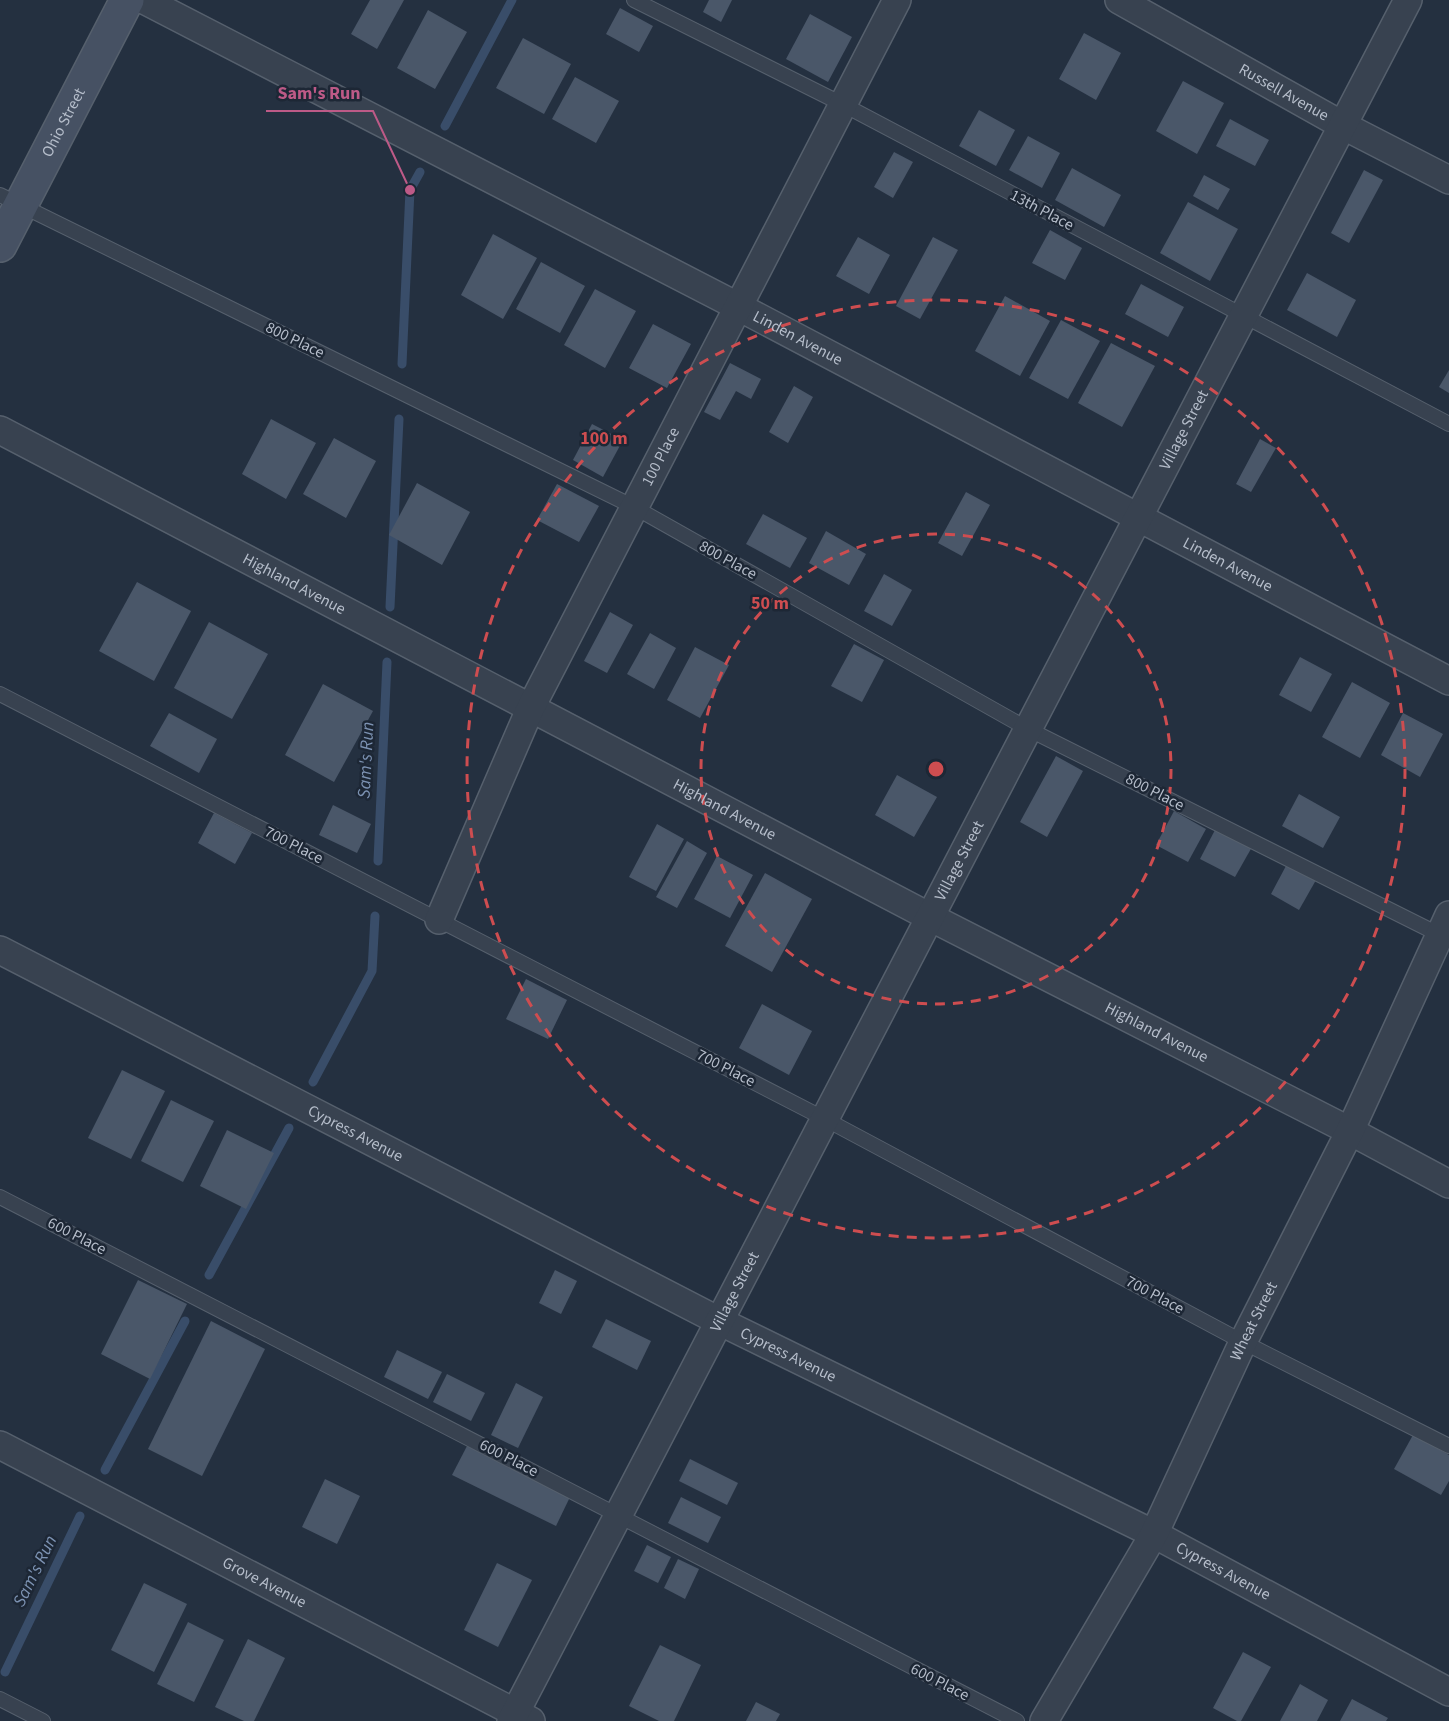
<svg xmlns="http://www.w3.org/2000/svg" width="1449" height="1721" viewBox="0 0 1449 1721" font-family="'Source Sans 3',sans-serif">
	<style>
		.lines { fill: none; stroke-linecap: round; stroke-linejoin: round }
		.stream { stroke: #394d69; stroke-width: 9 }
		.building { fill: #4a5769 }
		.lane-casing { stroke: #56606d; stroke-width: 16 }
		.street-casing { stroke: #56606d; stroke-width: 30 }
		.secondary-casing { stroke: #56606d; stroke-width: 36 }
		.lane { stroke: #384250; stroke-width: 14 }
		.street { stroke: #384250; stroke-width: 27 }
		.secondary { stroke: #465163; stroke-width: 33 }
		.ring { fill: none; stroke: #ce4d50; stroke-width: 3; stroke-dasharray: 10 8 }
		.labels { text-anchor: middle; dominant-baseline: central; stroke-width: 5; stroke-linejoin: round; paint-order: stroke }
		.street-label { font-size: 16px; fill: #b5bdca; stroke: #1d2735 }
		.water-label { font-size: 18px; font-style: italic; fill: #7c92b2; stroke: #1d2735 }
		.centre { fill: #ce4d50; stroke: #1d2735; stroke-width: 3 }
		.ring-label { font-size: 18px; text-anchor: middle; font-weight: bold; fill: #ce4d50; stroke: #1d2735; stroke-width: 5; stroke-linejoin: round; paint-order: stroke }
		.leader { fill: none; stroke: #bd5a87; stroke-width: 2 }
		.callout-dot { fill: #bd5a87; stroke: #1d2735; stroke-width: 2 }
		.callout-label { font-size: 18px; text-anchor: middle; font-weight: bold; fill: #bd5a87; stroke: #1d2735; stroke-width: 5; stroke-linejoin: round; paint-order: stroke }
	</style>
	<rect width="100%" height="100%" fill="#243040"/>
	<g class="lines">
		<!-- stream -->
		<g class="stream">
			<polyline points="445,126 512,0"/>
			<polyline points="402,364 410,190 420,172"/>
			<polyline points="390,607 399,419"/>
			<polyline points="378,861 387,662"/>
			<polyline points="313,1082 372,971 375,916"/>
			<polyline points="209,1275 289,1128"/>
			<polyline points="105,1470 185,1321"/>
			<polyline points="5,1672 80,1516"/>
		</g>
	</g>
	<!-- building -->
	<g class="building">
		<polygon points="370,0 404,0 377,49 351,34"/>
		<polygon points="709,0 732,0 721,22 703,12"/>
		<polygon points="620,8 653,26 639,52 606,34"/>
		<polygon points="428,10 467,32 435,89 397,68"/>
		<polygon points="810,14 852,37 828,82 786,59"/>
		<polygon points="1084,33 1121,53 1096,100 1059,79"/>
		<polygon points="523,38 571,64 544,114 496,88"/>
		<polygon points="575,77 619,101 596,143 552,119"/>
		<polygon points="1183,81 1224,103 1197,154 1156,131"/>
		<polygon points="979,110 1015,130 996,166 959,146"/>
		<polygon points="1230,119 1269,140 1255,166 1216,146"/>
		<polygon points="1028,136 1060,153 1042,188 1009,170"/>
		<polygon points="894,152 913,162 893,198 874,187"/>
		<polygon points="1072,168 1121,195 1104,227 1055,200"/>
		<polygon points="1364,170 1383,180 1349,243 1331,233"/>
		<polygon points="1204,175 1230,189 1218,210 1193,196"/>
		<polygon points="1188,202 1238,229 1210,281 1160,253"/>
		<polygon points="1050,230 1082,248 1065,280 1032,263"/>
		<polygon points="493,234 537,258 503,319 461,295"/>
		<polygon points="858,237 890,255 869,294 836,276"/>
		<polygon points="933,237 958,250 920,319 896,306"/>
		<polygon points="541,262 585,286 560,333 516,309"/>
		<polygon points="1307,273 1356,300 1337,337 1287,310"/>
		<polygon points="1141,284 1184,307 1168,337 1125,314"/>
		<polygon points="595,289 636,311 605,368 564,345"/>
		<polygon points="1005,296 1050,321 1020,376 975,351"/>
		<polygon points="1061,320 1100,341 1068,399 1029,378"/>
		<polygon points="653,324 691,344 667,388 629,368"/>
		<polygon points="1111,343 1155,366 1122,427 1078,403"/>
		<polygon points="730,363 761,379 751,399 736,391 720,420 704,412"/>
		<polygon points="1449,370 1449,393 1439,387"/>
		<polygon points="794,386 813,397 788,443 769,432"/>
		<polygon points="271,419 316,443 286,499 242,474"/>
		<polygon points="592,424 623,440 603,477 573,460"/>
		<polygon points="334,438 376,461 346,518 303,494"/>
		<polygon points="1260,439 1276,448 1251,492 1236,484"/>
		<polygon points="417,483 470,512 442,565 389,535"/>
		<polygon points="557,484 599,506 579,542 537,520"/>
		<polygon points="966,492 990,505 962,556 938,543"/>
		<polygon points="763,514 807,538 790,568 746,544"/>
		<polygon points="826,531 866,554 849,585 809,563"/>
		<polygon points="884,574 912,590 892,626 864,611"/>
		<polygon points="137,582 191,611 154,681 99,651"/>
		<polygon points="610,612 633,625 607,673 584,661"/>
		<polygon points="209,622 268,654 232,719 174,688"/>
		<polygon points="650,633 676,648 654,689 627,674"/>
		<polygon points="854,644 884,660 862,702 831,686"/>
		<polygon points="695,647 729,665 700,718 667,700"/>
		<polygon points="1300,657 1332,674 1311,712 1279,695"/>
		<polygon points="1352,682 1390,703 1360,758 1322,737"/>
		<polygon points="323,684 373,711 334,782 285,755"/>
		<polygon points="169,713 217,739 199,773 150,746"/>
		<polygon points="1403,713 1443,734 1420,777 1381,755"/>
		<polygon points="1056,756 1083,771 1047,837 1020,822"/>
		<polygon points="897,775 937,797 914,837 875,815"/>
		<polygon points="1299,794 1340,817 1323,848 1282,826"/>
		<polygon points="333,805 371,824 357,853 319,835"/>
		<polygon points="1174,811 1206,829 1188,862 1156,845"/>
		<polygon points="214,813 252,833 235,864 198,843"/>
		<polygon points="657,824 684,839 656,891 629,877"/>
		<polygon points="1216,828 1252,847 1235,877 1200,859"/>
		<polygon points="687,841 707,853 677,908 656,897"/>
		<polygon points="717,856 753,875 730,918 694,899"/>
		<polygon points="1287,864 1316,880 1299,910 1271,894"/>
		<polygon points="765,873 812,899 772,972 725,946"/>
		<polygon points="526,979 567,1000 548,1039 506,1019"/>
		<polygon points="762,1004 812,1031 789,1075 739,1048"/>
		<polygon points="122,1070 165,1091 131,1159 88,1138"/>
		<polygon points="171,1100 214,1121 183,1182 141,1161"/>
		<polygon points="227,1130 274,1153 246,1209 200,1186"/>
		<polygon points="555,1270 577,1281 561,1314 539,1303"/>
		<polygon points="138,1280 187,1304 150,1379 101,1354"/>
		<polygon points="606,1319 651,1341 637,1370 592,1347"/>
		<polygon points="211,1321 265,1349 202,1476 148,1449"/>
		<polygon points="397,1350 442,1372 428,1399 384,1377"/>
		<polygon points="447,1374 485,1393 471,1421 433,1402"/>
		<polygon points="516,1383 543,1397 518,1448 491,1435"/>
		<polygon points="1413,1435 1449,1455 1449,1481 1441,1495 1394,1469"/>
		<polygon points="467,1446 570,1497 556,1526 452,1475"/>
		<polygon points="690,1459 738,1483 727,1505 679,1481"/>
		<polygon points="325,1479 360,1496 337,1544 302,1527"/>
		<polygon points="681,1497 721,1517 708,1543 668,1523"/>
		<polygon points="647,1545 671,1557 658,1583 634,1571"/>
		<polygon points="678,1559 699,1569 685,1599 664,1588"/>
		<polygon points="497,1563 532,1580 498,1647 464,1630"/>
		<polygon points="144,1583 187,1604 154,1672 111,1650"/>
		<polygon points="188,1622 224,1640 194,1702 157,1684"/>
		<polygon points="248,1639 285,1658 254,1721 244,1721 215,1707"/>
		<polygon points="660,1645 701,1665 674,1721 659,1721 629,1706"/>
		<polygon points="1243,1652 1271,1667 1241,1721 1237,1721 1213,1708"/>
		<polygon points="1300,1684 1328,1700 1317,1721 1280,1721"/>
		<polygon points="1352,1699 1388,1718 1386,1721 1340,1721"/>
		<polygon points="756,1702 780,1714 776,1721 746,1721"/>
	</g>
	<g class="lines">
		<defs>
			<g id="lane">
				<polyline points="634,0 844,105 1449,424"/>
				<polyline points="0,195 634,507 1028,729 1444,937"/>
				<polyline points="0,694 825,1119 1243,1342 1449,1446"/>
				<polyline points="0,1197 1017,1721"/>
				<polyline points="0,1699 43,1721"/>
			</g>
			<g id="street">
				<path id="s1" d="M144 0 739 307 1449 681"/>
				<path id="s2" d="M1119 0 1342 125 1449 180"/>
				<path id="s3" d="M0 430 930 917 1350 1131 1449 1184"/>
				<path id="s4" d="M439 920 531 707 897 0"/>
				<path id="s5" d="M0 950 719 1321 1154 1534 1449 1692"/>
				<path id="s6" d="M0 1445 531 1721"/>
				<path id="s7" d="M511 1721 1408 0"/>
				<path id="s8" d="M1044 1721 1154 1534 1243 1342 1350 1131 1449 915"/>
			</g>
			<g id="secondary">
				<path id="s9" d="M0 245 127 0"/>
			</g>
		</defs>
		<!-- lane casing -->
		<use href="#lane" class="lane-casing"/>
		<!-- street casing -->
		<use href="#street" class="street-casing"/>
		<!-- secondary casing -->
		<use href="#secondary" class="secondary-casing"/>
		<!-- lane -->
		<use href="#lane" class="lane"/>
		<!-- street -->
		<use href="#street" class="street"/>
		<!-- secondary -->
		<use href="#secondary" class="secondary"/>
	</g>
	<!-- distance rings -->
	<g class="ring">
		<circle cx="936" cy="769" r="235"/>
		<circle cx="936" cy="769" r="469"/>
	</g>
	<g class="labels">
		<!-- street labels -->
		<g class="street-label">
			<text stroke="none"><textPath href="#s2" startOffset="189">Russell Avenue</textPath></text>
			<text stroke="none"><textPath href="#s9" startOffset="138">Ohio Street</textPath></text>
			<text transform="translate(1042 210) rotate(28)">13th Place</text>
			<text stroke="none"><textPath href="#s1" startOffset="736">Linden Avenue</textPath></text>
			<text transform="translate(295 340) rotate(26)">800 Place</text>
			<text stroke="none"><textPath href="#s7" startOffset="1456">Village Street</textPath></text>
			<text stroke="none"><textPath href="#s4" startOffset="514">100 Place</textPath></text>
			<text transform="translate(728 560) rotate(29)">800 Place</text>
			<text stroke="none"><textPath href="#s1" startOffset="1222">Linden Avenue</textPath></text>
			<text stroke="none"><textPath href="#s3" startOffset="332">Highland Avenue</textPath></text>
			<text transform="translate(1155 792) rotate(27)">800 Place</text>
			<text stroke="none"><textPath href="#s3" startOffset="818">Highland Avenue</textPath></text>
			<text transform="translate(294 845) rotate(27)">700 Place</text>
			<text stroke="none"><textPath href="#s7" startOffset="970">Village Street</textPath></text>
			<text stroke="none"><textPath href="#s3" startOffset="1304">Highland Avenue</textPath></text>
			<text transform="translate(726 1068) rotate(27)">700 Place</text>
			<text stroke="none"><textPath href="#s5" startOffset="400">Cypress Avenue</textPath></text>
			<text transform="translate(77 1236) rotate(27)">600 Place</text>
			<text stroke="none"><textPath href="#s7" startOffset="484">Village Street</textPath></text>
			<text transform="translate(1155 1295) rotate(28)">700 Place</text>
			<text stroke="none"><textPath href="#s8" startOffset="452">Wheat Street</textPath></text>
			<text stroke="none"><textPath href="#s5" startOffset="886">Cypress Avenue</textPath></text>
			<text transform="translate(509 1458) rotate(27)">600 Place</text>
			<text stroke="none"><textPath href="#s5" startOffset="1372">Cypress Avenue</textPath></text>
			<text stroke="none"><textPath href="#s6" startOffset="298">Grove Avenue</textPath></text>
			<text transform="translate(940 1682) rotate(27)">600 Place</text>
		</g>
		<!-- water labels -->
		<g class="water-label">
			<text transform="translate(366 760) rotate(-87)">Sam's Run</text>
			<text transform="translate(35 1571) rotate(-64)">Sam's Run</text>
		</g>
	</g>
	<circle cx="936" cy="769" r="9" class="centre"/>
	<g class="ring-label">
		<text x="604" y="444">100 m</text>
		<text x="770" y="609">50 m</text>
	</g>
	<!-- callouts -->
	<path class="leader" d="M410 190L373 111H266"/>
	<circle class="callout-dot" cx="410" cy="190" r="6"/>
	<g class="callout-label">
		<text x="319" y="99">Sam's Run</text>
	</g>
</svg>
